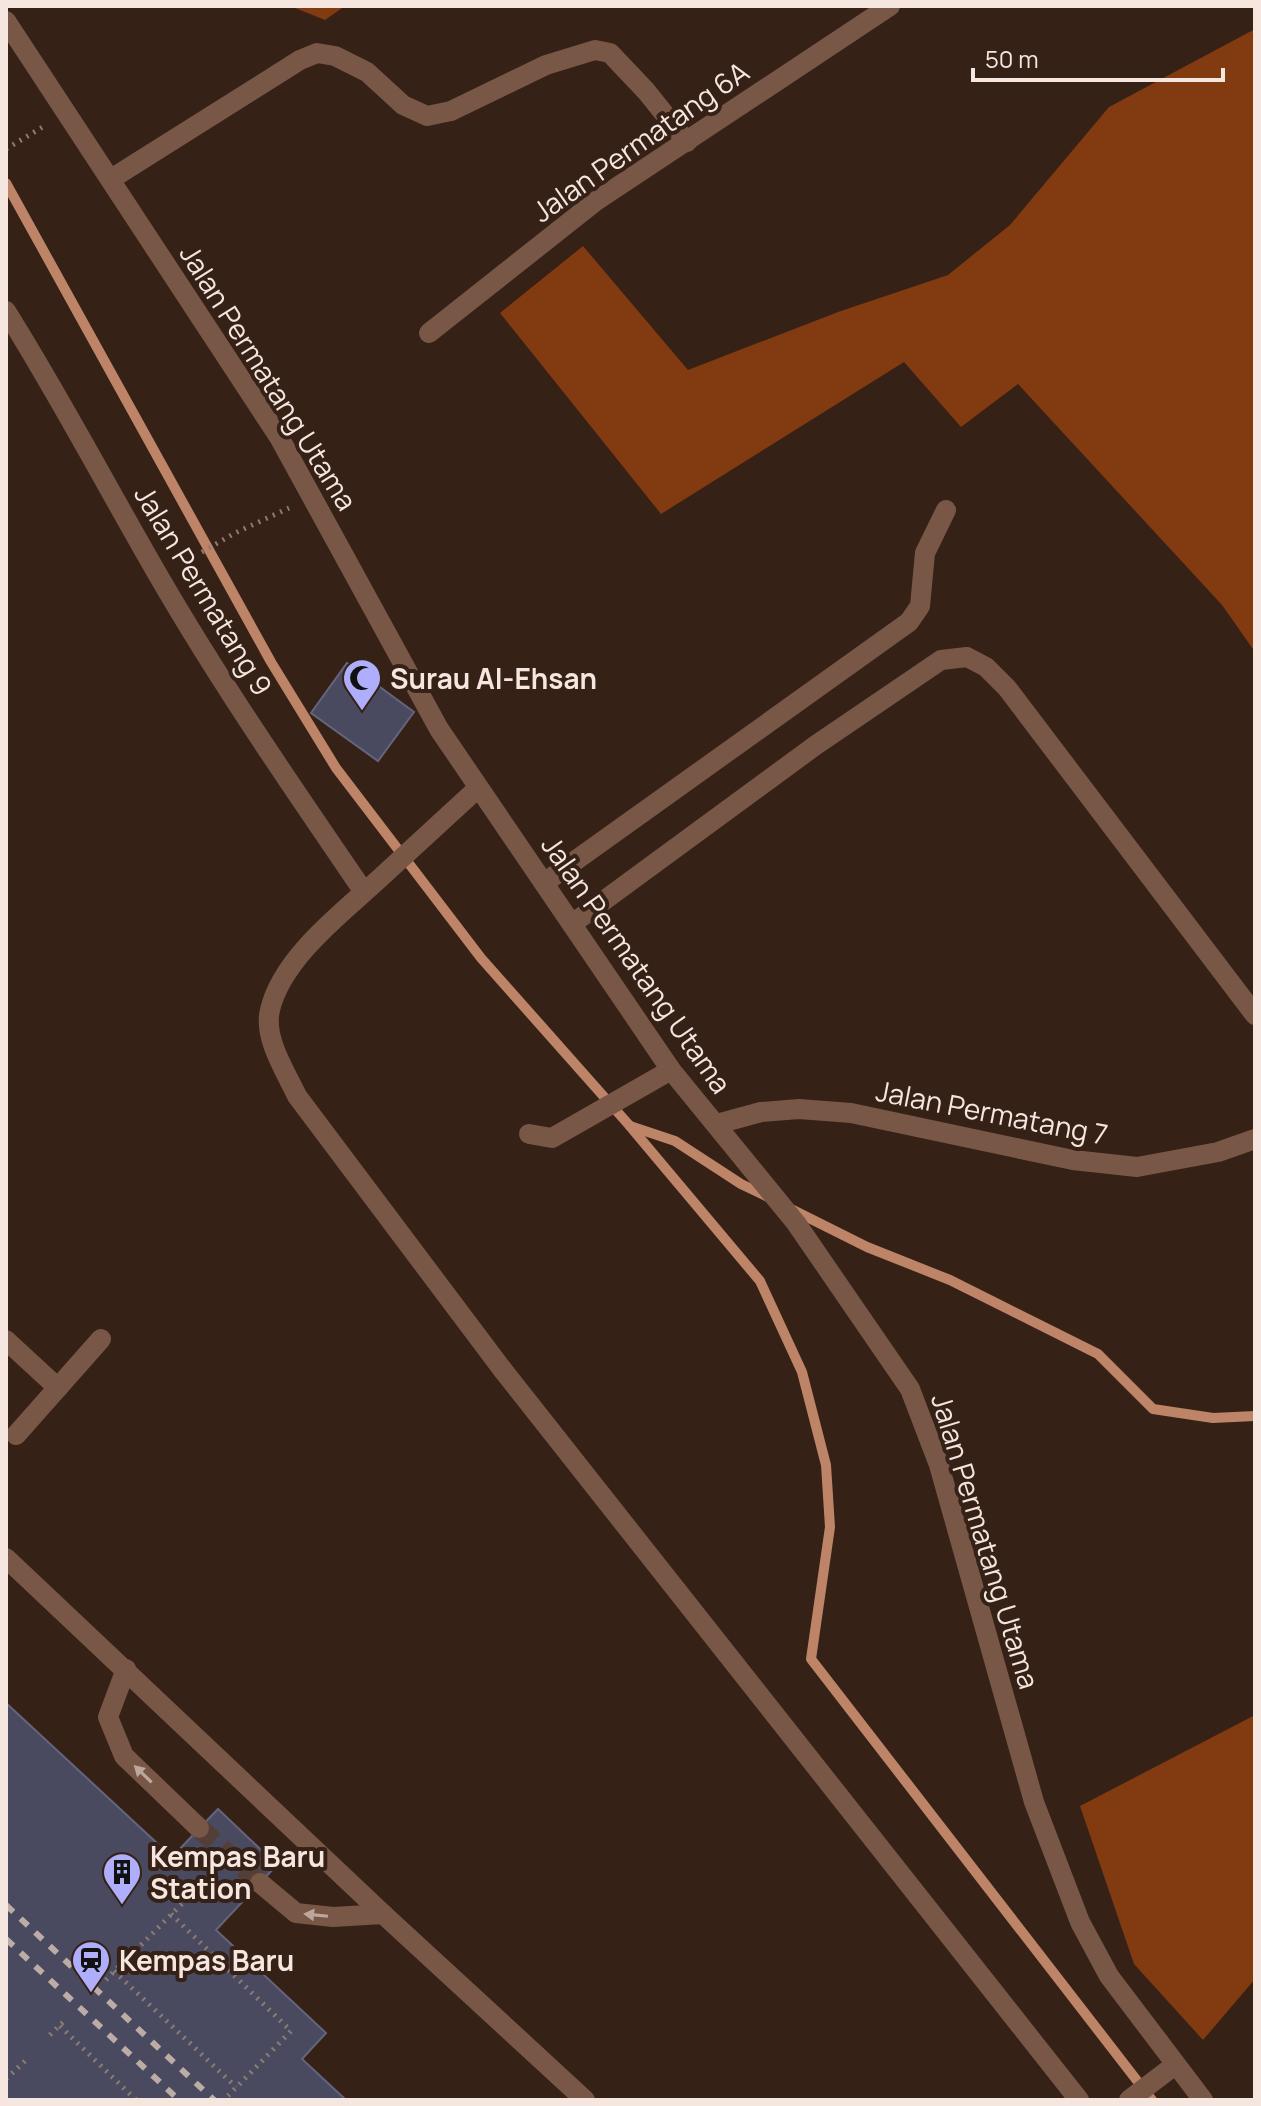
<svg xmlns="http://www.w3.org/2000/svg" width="1261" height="2106" viewBox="0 0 1261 2106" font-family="Manrope,sans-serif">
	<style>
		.forest { fill: #823a10 }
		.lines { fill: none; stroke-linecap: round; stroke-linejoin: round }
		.stream { stroke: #bd8467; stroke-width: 10 }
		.building { fill: #49495f; stroke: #64657d; stroke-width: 2 }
		.minor-tunnel { stroke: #533f35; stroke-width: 20; stroke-dasharray: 20 10; stroke-linecap: butt }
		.path { stroke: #8d7b73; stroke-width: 5; stroke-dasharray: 2 6; stroke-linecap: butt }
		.minor { stroke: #785747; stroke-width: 20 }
		.rail { stroke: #bdaca5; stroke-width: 6; stroke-dasharray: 10 10; stroke-linecap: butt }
		.oneway { fill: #bda69b }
		.labels { text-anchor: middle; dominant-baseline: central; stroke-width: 8; stroke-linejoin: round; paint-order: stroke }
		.street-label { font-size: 28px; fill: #f5e6e0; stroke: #362117 }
		.poi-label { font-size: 28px; font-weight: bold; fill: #f5e6e0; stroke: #362117; text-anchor: start }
	</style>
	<rect width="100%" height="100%" fill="#362117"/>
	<!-- forest -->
	<g class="forest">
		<polygon points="290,6 345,6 325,20"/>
		<polygon points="1255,29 1255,652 1222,605 1018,384 961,427 904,362 661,514 500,313 583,246 688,370 838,312 948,275 1010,225 1109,107"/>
		<polygon points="1255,1715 1255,1979 1203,2040 1134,1964 1080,1806"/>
	</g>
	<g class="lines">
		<!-- stream -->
		<g class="stream">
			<polyline points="6,183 271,662 336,768 481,958 629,1125 760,1281 802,1372 826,1465 830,1527 811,1659 1152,2100"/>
			<polyline points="630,1126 675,1141 741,1184 768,1197"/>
			<polyline points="789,1208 867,1247 950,1280 1098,1354 1153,1409 1213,1418 1255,1416"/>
		</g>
	</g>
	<!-- building -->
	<g class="building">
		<polygon points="347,663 414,712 378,761 311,713"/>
		<polygon points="6,1703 172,1857 218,1809 277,1865 216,1930 326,2033 302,2059 346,2100 6,2100"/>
	</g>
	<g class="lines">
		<!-- minor-tunnel -->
		<polyline class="minor-tunnel" points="199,1828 260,1883"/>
		<!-- path -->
		<g class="path">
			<polyline points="6,149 46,125"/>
			<polyline points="181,564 235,533 289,508"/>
			<polyline points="171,1914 291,2031 224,2100"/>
			<polyline points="141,1945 230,1855"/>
			<polyline points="114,1971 236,2087"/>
			<polyline points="106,1980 121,1964"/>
			<polyline points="60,2026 136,2100"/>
			<polyline points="50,2035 67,2018"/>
			<polyline points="6,2079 25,2061"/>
		</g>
		<!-- minor -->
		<g class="minor">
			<polyline points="6,21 279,437 439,729 671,1070 796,1223 910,1389 939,1465 1034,1802 1080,1922 1109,1976 1203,2100"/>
			<polyline points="111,179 300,60 317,53 335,56 367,72 403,105 427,116 451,111 546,65 595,50 610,53 646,91 687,142"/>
			<path d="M6 311C60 397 107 487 158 575 221 684 293 788 364 892"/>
			<polyline points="429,333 596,201 890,6"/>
			<path d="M478 788C445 818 412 849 379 879 341 914 282 958 270 1010 263 1038 286 1072 297 1096L502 1369 1079 2100"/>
			<polyline points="544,883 909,622 920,606 925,553 946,510"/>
			<polyline points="572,924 816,745 941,660 967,657 986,667 1007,688 1255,1015"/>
			<polyline points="717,1124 761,1112 799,1109 851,1113 1073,1160 1137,1167 1218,1152 1255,1139"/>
			<polyline points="529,1134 552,1138 671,1070"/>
			<polyline points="6,1340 58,1388"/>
			<polyline points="16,1435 101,1339"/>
			<polyline points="6,1558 383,1914 585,2100"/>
			<polyline points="126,1669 108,1717 124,1756 199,1828"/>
			<polyline points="260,1883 296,1913 333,1917 383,1914"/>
			<polyline points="1129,2100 1175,2065"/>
		</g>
		<!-- rail -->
		<g class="rail">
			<polyline points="6,1905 214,2100"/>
			<polyline points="6,1939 179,2100"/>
		</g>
	</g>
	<!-- one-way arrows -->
	<defs><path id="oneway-solid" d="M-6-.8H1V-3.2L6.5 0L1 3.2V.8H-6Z" transform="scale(2)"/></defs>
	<g class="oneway">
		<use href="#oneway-solid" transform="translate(143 1774) rotate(-136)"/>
		<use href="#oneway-solid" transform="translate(316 1915) rotate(-174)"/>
	</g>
	<!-- icons -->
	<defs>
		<symbol id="mosque-pin" viewBox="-11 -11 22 30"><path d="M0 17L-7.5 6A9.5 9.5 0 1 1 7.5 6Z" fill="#aeaefb" stroke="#362117"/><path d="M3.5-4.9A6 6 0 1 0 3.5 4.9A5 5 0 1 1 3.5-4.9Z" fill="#111"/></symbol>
		<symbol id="building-pin" viewBox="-11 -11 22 30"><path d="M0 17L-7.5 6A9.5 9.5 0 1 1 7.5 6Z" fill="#aeaefb" stroke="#362117"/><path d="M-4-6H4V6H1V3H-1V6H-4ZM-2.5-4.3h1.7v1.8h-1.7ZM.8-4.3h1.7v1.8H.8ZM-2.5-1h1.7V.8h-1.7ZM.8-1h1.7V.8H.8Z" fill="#111"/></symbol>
		<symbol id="station-pin" viewBox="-11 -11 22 30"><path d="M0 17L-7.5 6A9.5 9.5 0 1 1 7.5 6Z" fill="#aeaefb" stroke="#362117"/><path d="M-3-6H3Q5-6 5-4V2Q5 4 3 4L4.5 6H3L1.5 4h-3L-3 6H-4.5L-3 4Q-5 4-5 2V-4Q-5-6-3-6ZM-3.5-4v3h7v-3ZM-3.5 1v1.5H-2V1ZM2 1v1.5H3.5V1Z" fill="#111"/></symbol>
	</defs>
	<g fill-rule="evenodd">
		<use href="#mosque-pin" x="340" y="656" width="44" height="60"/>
		<use href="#building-pin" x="100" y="1850" width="44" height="60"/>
		<use href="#station-pin" x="69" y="1938" width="44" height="60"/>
	</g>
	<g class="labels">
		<!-- street labels -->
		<g class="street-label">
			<text transform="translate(640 141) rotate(-35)">Jalan Permatang 6A</text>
			<text transform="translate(269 377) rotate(58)">Jalan Permatang Utama</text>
			<text transform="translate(204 590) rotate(59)">Jalan Permatang 9</text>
			<text transform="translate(637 964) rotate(55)">Jalan Permatang Utama</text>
			<text transform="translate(992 1112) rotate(11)">Jalan Permatang 7</text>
			<text transform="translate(986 1541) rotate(73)">Jalan Permatang Utama</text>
		</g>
		<!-- poi labels -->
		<g class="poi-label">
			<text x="390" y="678">Surau Al-Ehsan</text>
			<text x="150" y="1856">Kempas Baru<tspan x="150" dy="32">Station</tspan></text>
			<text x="119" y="1960">Kempas Baru</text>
		</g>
	</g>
	<!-- border -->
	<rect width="1261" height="2106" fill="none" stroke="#f5e6e0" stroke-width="16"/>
	<!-- scale -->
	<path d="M973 68v12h250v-12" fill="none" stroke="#f5e6e0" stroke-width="4"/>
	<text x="985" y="68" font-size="24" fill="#f5e6e0" stroke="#362117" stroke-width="6" paint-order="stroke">50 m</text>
</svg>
